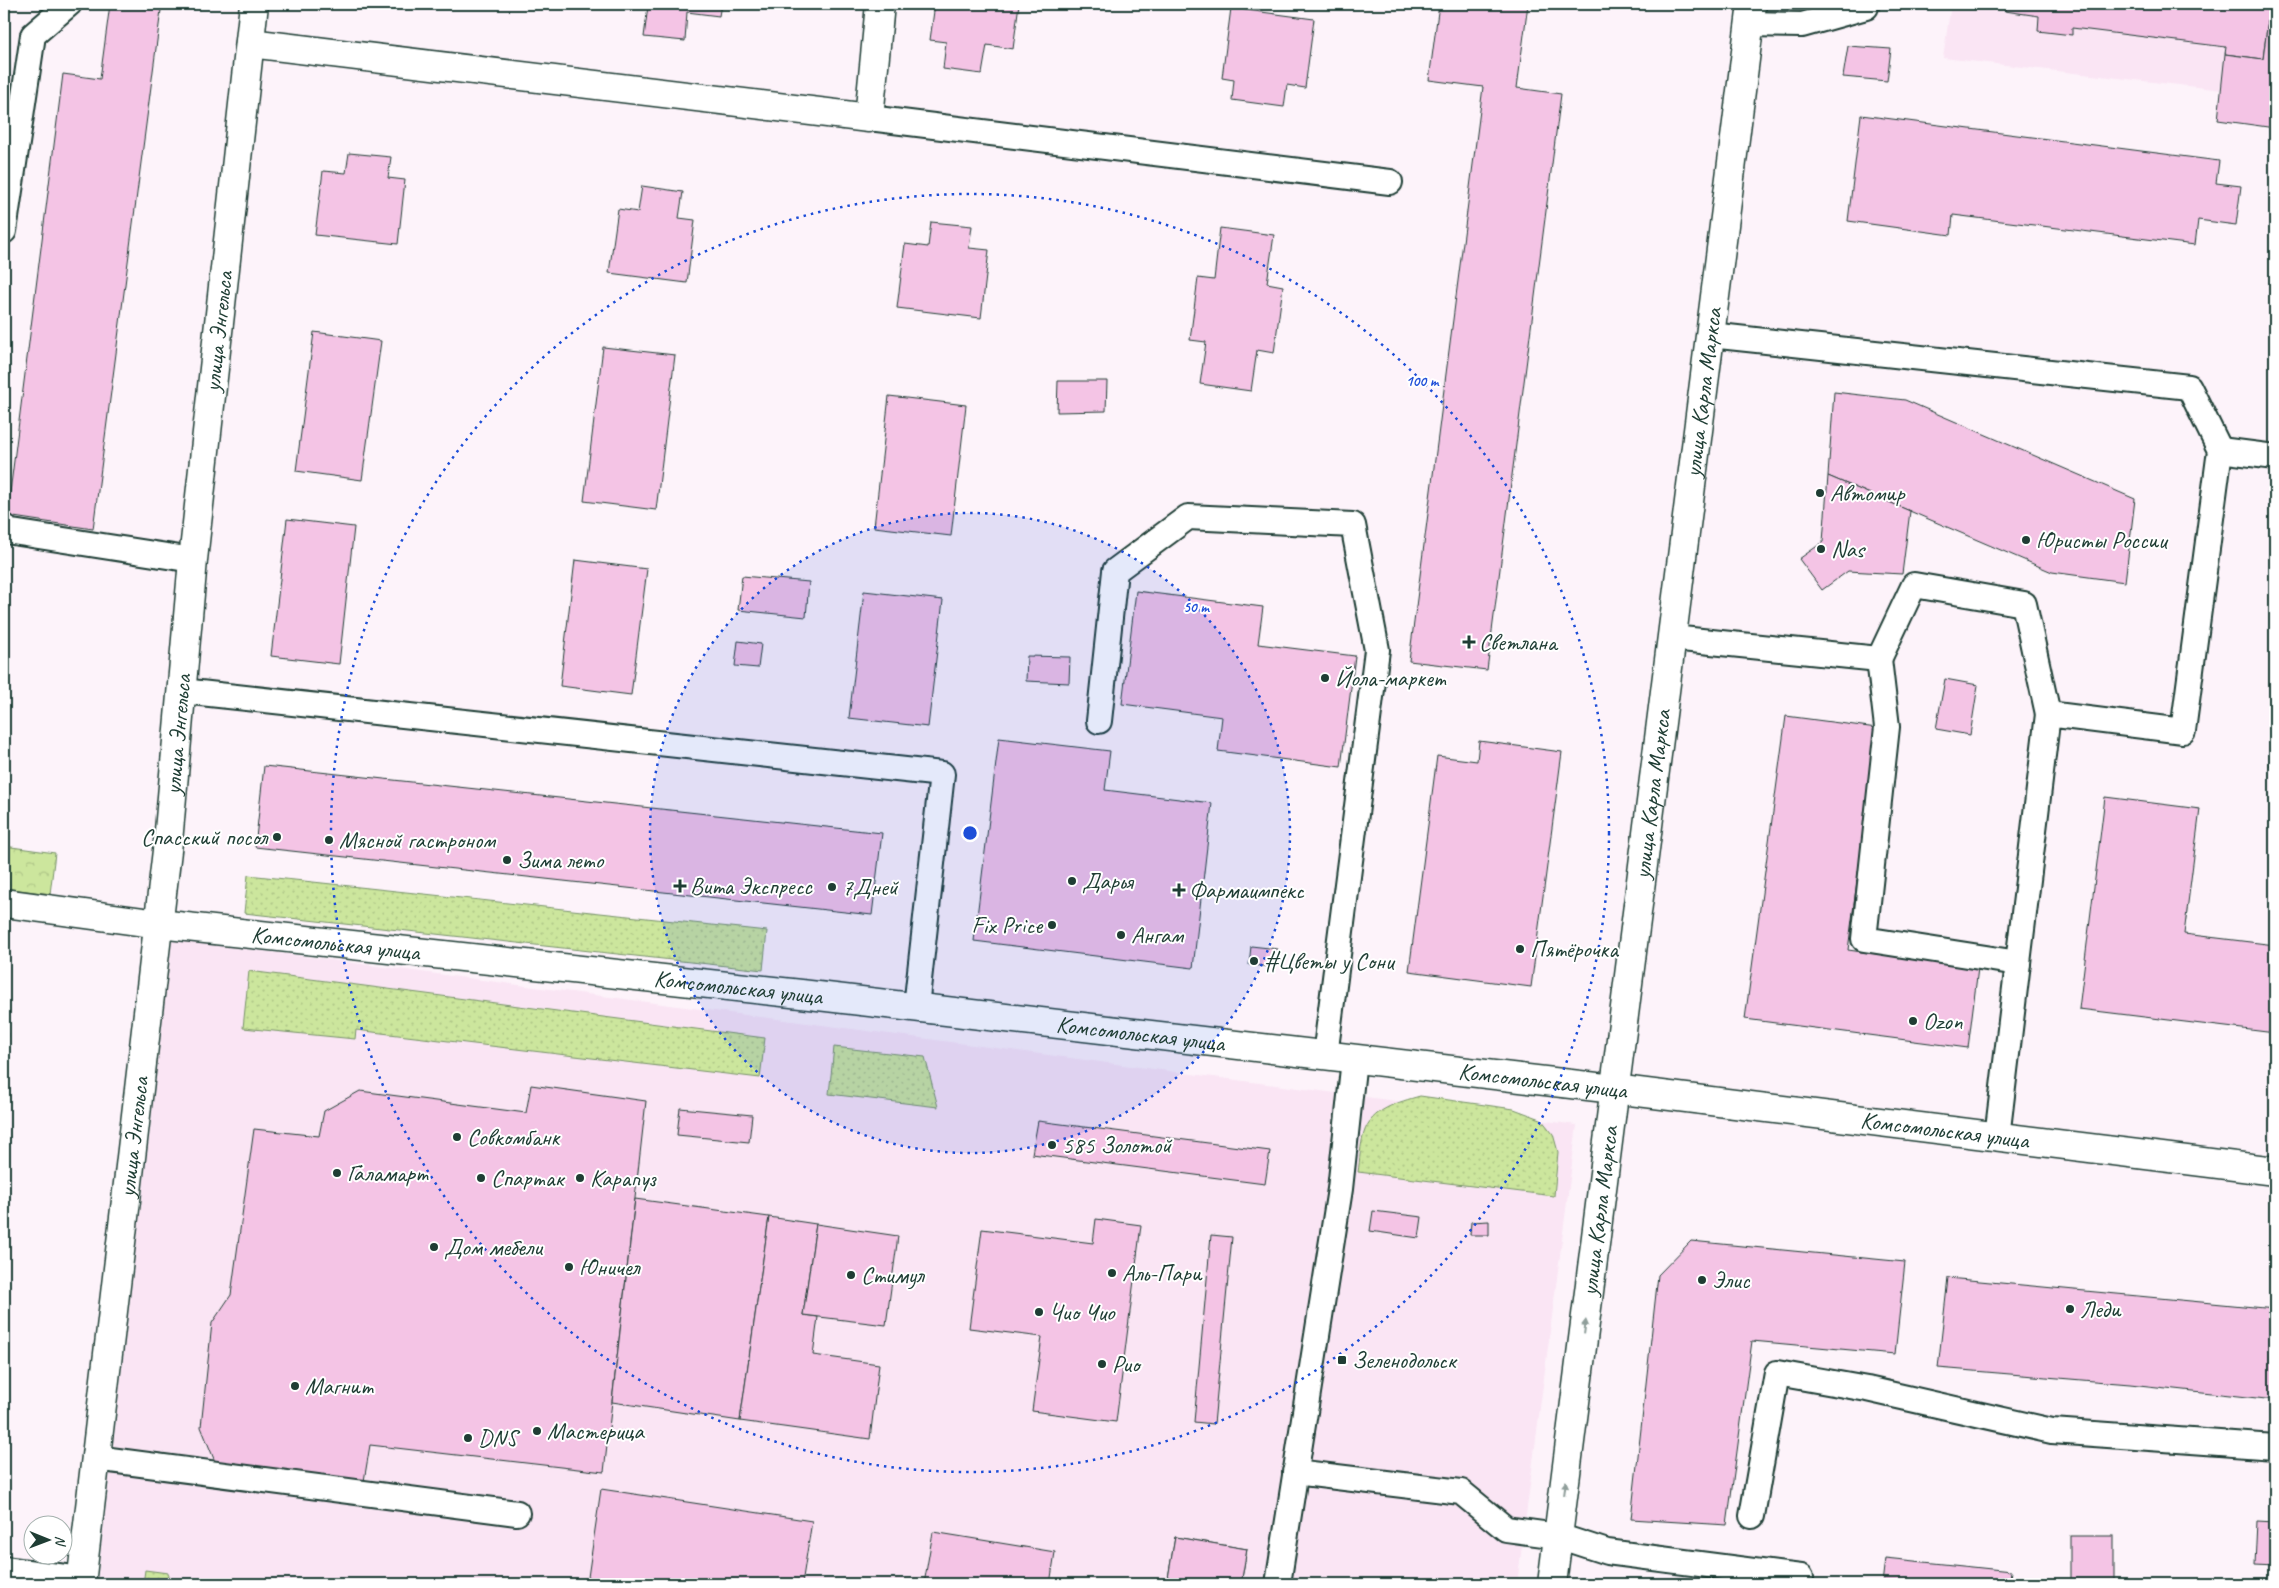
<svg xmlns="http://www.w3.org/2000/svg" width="2279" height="1588" viewBox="0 0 2279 1588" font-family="Caveat,sans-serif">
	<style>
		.built { fill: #fae5f4 }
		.grass { fill: url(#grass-dots); stroke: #769268 }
		.forest { fill: url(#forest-crowns); stroke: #769268 }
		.building { fill: #f4c4e5; stroke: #1f3d34 }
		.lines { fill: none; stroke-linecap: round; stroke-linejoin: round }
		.service-casing { stroke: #1f3d34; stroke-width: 28 }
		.minor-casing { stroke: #1f3d34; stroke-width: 31 }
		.tertiary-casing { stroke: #1f3d34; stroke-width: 31 }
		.service { stroke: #fff; stroke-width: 24 }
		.minor { stroke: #fff; stroke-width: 28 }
		.tertiary { stroke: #fff; stroke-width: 28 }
		.oneway { fill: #8f9e9a }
		.ring { fill: none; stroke: #1d4ed8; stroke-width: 2.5; stroke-dasharray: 2.5 5 }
		.poi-dot { fill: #1f3d34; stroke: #fff; stroke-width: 2 }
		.labels { text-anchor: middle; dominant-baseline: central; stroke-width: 4; stroke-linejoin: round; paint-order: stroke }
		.street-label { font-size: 24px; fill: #1f3d34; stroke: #fff }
		.poi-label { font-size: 24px; fill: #1f3d34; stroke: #fff; text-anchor: start }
		.centre { fill: #1d4ed8; stroke: #fff; stroke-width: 2.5 }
		.ring-label { font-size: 15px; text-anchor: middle; font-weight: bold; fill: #1d4ed8; stroke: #fff; stroke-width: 4; stroke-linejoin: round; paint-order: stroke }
	</style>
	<defs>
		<pattern id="grass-dots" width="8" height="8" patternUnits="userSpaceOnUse" patternTransform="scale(1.25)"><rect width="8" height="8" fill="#cce69d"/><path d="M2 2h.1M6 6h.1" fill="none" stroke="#afc688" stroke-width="1.8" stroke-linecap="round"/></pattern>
		<pattern id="forest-crowns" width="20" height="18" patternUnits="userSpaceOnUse" patternTransform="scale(1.25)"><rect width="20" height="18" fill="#cce69d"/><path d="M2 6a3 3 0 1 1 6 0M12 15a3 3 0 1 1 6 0" fill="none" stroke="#afc688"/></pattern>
	</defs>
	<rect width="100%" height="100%" fill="#fdf3fa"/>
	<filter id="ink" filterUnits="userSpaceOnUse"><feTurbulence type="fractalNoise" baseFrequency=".02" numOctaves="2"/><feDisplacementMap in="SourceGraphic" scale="10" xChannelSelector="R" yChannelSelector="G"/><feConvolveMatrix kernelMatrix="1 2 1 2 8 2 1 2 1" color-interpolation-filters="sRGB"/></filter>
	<g filter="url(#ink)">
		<!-- built -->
		<g class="built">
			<polygon points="1951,4 2275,4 2275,96 1943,58"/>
			<polygon points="172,939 1577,1125 1517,1584 97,1584"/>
		</g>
		<!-- grass -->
		<g class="grass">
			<polygon points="248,875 767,931 763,970 244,913"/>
			<polygon points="249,971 765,1038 760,1078 356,1030 355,1039 243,1028"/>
			<polygon points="834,1047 925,1057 938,1107 829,1094"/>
			<path d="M1420 1096 1514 1109 1541 1119 1553 1134 1558 1152 1554 1196 1358 1172C1360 1160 1360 1145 1364 1133 1371 1109 1399 1102 1420 1096Z"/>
			<polygon points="145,1570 168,1573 167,1584 143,1584"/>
		</g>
		<!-- forest -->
		<polygon class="forest" points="4,846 55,853 50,894 4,888"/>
		<!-- building -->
		<g class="building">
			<polygon points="110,4 161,10 93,529 7,516 63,74 100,79"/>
			<polygon points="636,4 721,4 719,16 687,12 685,41 644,37 648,6"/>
			<polygon points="935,4 1019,4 1013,49 987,45 982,74 943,69 946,42 930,40"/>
			<polygon points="1439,4 1528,4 1517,88 1561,94 1487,670 1409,661 1483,87 1429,80"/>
			<polygon points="2006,4 2270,4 2263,59 2225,54 2226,47 2072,28 2072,35 2038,31 2039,16 2005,11"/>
			<polygon points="2270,4 2275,4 2275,128 2218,120 2225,54 2263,59"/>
			<polygon points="1231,8 1314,19 1305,88 1287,85 1284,107 1232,100 1234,80 1222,78"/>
			<polygon points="1848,46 1891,49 1887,81 1843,77"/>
			<polygon points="1861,115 2219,161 2216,183 2241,186 2236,225 2198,220 2195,245 1953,215 1951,235 1848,221"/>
			<polygon points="349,153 391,157 388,178 405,180 398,244 315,235 323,171 346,173"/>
			<polygon points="642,186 683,192 679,218 695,220 687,283 609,273 618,209 638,212"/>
			<polygon points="931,222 972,226 969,248 989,250 981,318 897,308 905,244 928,247"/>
			<polygon points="1220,228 1274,235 1267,283 1283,286 1274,353 1257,350 1251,391 1200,384 1206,342 1190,340 1198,278 1214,280"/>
			<polygon points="314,332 381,341 362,480 296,471"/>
			<polygon points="603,347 675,355 656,510 584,501"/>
			<polygon points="1058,381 1107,381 1106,411 1057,412"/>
			<polygon points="1834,392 1905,400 2135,499 2125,582 2052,572 1828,476"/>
			<polygon points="889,396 966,405 951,536 874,527"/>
			<polygon points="1828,476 1910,511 1902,574 1848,571 1822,590 1799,559 1823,542"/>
			<polygon points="287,519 354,527 339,664 271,656"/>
			<polygon points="575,560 647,569 631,695 560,686"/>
			<polygon points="742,576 809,582 806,617 738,610"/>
			<polygon points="864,591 943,600 928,727 849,718"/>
			<polygon points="1136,591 1263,607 1258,644 1355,656 1341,767 1218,751 1222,717 1122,704"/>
			<polygon points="738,641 761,644 758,668 735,666"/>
			<polygon points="1027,656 1070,657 1069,683 1026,681"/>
			<polygon points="1945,679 1978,685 1970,735 1936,729"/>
			<polygon points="1786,716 1877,728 1848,950 1978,968 1968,1048 1745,1019"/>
			<polygon points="2275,721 2275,766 2270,766"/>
			<polygon points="999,738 1110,751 1105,790 1212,803 1193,968 974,941"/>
			<polygon points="1479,741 1562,752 1531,987 1409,971 1437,756 1477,761"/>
			<polygon points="264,766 882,833 872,915 255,847"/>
			<polygon points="2105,797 2200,809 2184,934 2275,945 2275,1033 2079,1009"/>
			<polygon points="1251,946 1278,949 1276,967 1249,965"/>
			<polygon points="4,1032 8,1033 4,1070"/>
			<polygon points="531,1085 646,1101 604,1472 370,1445 364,1481 216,1464 201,1427 212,1323 231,1295 254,1129 319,1136 324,1111 360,1091 526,1113"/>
			<polygon points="680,1108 752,1115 749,1142 677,1135"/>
			<polygon points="1038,1121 1270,1151 1265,1184 1032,1154"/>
			<polygon points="635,1199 769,1217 740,1421 612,1402"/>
			<polygon points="1373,1211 1422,1217 1419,1238 1370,1231"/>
			<polygon points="769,1217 816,1224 803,1315 818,1317 813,1355 879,1364 870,1439 740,1421"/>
			<polygon points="1096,1219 1141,1225 1116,1422 1032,1411 1042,1337 969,1328 982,1229 1093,1243"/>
			<polygon points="1489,1221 1489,1235 1470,1235 1471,1222"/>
			<polygon points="816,1224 898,1236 886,1325 803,1315"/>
			<polygon points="1211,1235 1232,1237 1214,1424 1194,1422"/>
			<polygon points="1691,1241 1905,1262 1895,1354 1752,1341 1727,1525 1631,1519 1658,1275"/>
			<polygon points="1948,1278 2275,1309 2275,1400 2130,1384 1938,1368"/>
			<polygon points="601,1489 812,1521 802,1584 587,1584"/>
			<polygon points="2257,1521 2275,1522 2275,1566 2255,1565"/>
			<polygon points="933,1532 1055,1552 1050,1584 924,1584"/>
			<rect x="2070" y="1536" width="44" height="48"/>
			<polygon points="1175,1537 1247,1549 1241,1584 1167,1584"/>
			<polygon points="1175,1537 1247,1549 1241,1584 1167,1584"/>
			<polygon points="1885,1558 2011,1571 2009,1584 1882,1584"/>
		</g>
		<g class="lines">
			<defs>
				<g id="service">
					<polyline points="1749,24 1802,25 1866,7"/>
					<polyline points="869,118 1390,182"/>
					<polyline points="4,231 33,35 69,4"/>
					<polyline points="1710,335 2189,387 2220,450 2183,731 2048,714 1997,1137"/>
					<polyline points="2220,450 2275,457"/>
					<polyline points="4,526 6,531 193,560"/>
					<polyline points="1672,638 1879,659 1914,585 2024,604 2048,714"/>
					<polyline points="1879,659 1887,727 1864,939 2018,963"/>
					<polyline points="182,691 942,774 916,1007"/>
					<polyline points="1099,721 1115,571 1188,517 1353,525 1377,650 1325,1056"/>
					<polyline points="95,1458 517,1513"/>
					<polyline points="1295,1472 1461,1492 1506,1529 1558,1536 1607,1552 1801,1577 1800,1584"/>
					<polyline points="1752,1516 1777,1373 1867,1389 2052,1431 2275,1447"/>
					<polyline points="4,1569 81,1579"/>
					<polyline points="1278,1584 1340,1189 1354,1059"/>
				</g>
				<polyline id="minor" points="250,43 869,118 880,4"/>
				<g id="tertiary">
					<path id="s1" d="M4 903 159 924 801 994 1614 1089 2275 1171"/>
					<path id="s2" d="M81 1584 168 842 193 560 254 4"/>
					<path id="s3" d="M1552 1584 1752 4"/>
				</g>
			</defs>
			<!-- service casing -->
			<use href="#service" class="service-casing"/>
			<!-- minor casing -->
			<use href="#minor" class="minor-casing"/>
			<!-- tertiary casing -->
			<use href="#tertiary" class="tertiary-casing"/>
			<!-- service -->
			<use href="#service" class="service"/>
			<!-- minor -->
			<use href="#minor" class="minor"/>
			<!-- tertiary -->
			<use href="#tertiary" class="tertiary"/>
		</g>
		<!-- one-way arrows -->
		<defs><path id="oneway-solid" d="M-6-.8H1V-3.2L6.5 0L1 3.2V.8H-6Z" transform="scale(1.25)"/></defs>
		<g class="oneway">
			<use href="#oneway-solid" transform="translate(1585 1327) rotate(-83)"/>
			<use href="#oneway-solid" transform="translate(1565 1488) rotate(-83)"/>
		</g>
	</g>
	<!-- distance rings -->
	<circle cx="970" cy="833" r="320" fill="#1d4ed8" fill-opacity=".12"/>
	<g class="ring">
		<circle cx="970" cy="833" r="320"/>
		<circle cx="970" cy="833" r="639"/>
	</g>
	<!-- markers -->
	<g class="poi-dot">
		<circle cx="1820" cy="493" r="5"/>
		<circle cx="2026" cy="540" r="5"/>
		<circle cx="1821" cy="549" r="5"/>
		<path d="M1466.5 634.5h5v5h5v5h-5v5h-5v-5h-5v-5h5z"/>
		<circle cx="1325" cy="678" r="5"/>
		<circle cx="277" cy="837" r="5"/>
		<circle cx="329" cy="840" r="5"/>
		<circle cx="507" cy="860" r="5"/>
		<circle cx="1072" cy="881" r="5"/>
		<path d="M677.5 878.5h5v5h5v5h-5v5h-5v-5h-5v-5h5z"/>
		<circle cx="832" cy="887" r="5"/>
		<path d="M1176.5 882.5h5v5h5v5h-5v5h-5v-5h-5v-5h5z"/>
		<circle cx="1052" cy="925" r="5"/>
		<circle cx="1121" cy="935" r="5"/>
		<circle cx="1520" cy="949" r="5"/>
		<circle cx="1254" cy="961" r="5"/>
		<circle cx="1913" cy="1021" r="5"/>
		<circle cx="457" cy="1137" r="5"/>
		<circle cx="1052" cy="1145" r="5"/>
		<circle cx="337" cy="1173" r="5"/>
		<circle cx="481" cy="1178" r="5"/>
		<circle cx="580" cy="1178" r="5"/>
		<circle cx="434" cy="1247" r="5"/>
		<circle cx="569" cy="1267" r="5"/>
		<circle cx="1112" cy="1273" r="5"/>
		<circle cx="851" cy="1275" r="5"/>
		<circle cx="1702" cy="1280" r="5"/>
		<circle cx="2070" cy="1309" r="5"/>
		<circle cx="1039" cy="1312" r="5"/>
		<rect x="1337" y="1355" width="10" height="10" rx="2.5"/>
		<circle cx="1102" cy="1364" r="5"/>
		<circle cx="295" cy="1386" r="5"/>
		<circle cx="537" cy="1431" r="5"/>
		<circle cx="468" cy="1438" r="5"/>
	</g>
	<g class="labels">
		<!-- street labels -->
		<g class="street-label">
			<text stroke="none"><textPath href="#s2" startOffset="1260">улица Энгельса</textPath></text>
			<text stroke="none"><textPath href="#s3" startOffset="1201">улица Карла Маркса</textPath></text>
			<text stroke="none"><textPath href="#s2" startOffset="855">улица Энгельса</textPath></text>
			<text stroke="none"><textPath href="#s3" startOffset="796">улица Карла Маркса</textPath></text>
			<text stroke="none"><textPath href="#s1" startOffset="334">Комсомольская улица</textPath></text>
			<text stroke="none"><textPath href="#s1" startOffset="739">Комсомольская улица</textPath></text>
			<text stroke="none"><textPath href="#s1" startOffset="1144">Комсомольская улица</textPath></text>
			<text stroke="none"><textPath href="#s1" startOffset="1549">Комсомольская улица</textPath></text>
			<text stroke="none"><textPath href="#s1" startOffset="1954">Комсомольская улица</textPath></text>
			<text stroke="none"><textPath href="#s2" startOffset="450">улица Энгельса</textPath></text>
			<text stroke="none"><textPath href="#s3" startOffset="376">улица Карла Маркса</textPath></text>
		</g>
		<!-- poi labels -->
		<g class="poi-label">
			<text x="1830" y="493">Автомир</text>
			<text x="2036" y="540">Юристы России</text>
			<text x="1831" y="549">Nas</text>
			<text x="1479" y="642">Светлана</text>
			<text x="1335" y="678">Йола-маркет</text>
			<text x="267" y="837" text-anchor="end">Спасский посол</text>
			<text x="339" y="840">Мясной гастроном</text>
			<text x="517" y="860">Зима лето</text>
			<text x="1082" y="881">Дарья</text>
			<text x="690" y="886">Вита Экспресс</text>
			<text x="842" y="887">7Дней</text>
			<text x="1189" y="890">Фармаимпекс</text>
			<text x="1042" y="925" text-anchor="end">Fix Price</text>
			<text x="1131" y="935">Ангам</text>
			<text x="1530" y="949">Пятёрочка</text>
			<text x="1264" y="961">#Цветы у Сони</text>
			<text x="1923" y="1021">Ozon</text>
			<text x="467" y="1137">Совкомбанк</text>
			<text x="1062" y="1145">585 Золотой</text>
			<text x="347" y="1173">Галамарт</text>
			<text x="491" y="1178">Спартак</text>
			<text x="590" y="1178">Карапуз</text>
			<text x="444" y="1247">Дом мебели</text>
			<text x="579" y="1267">Юничел</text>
			<text x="1122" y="1273">Аль-Пари</text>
			<text x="861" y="1275">Стимул</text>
			<text x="1712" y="1280">Элис</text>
			<text x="2080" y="1309">Леди</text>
			<text x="1049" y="1312">Чио Чио</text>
			<text x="1352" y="1360">Зеленодольск</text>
			<text x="1112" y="1364">Рио</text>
			<text x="305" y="1386">Магнит</text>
			<text x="547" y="1431">Мастерица</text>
			<text x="478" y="1438">DNS</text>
		</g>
	</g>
	<circle cx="970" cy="833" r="8" class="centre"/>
	<g class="ring-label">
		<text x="1422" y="386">100 m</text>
		<text x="1196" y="612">50 m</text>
	</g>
	<!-- margin -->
	<rect width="2279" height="1588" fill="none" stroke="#fff" stroke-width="20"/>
	<rect x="10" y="10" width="2259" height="1568" fill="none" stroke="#1f3d34" stroke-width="2" filter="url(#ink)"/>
	<!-- north arrow -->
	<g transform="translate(48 1540) rotate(91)"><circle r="24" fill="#ffffff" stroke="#a5b1ae"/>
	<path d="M0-4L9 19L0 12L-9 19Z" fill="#1f3d34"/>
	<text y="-8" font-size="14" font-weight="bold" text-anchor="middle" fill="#1f3d34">N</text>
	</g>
</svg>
